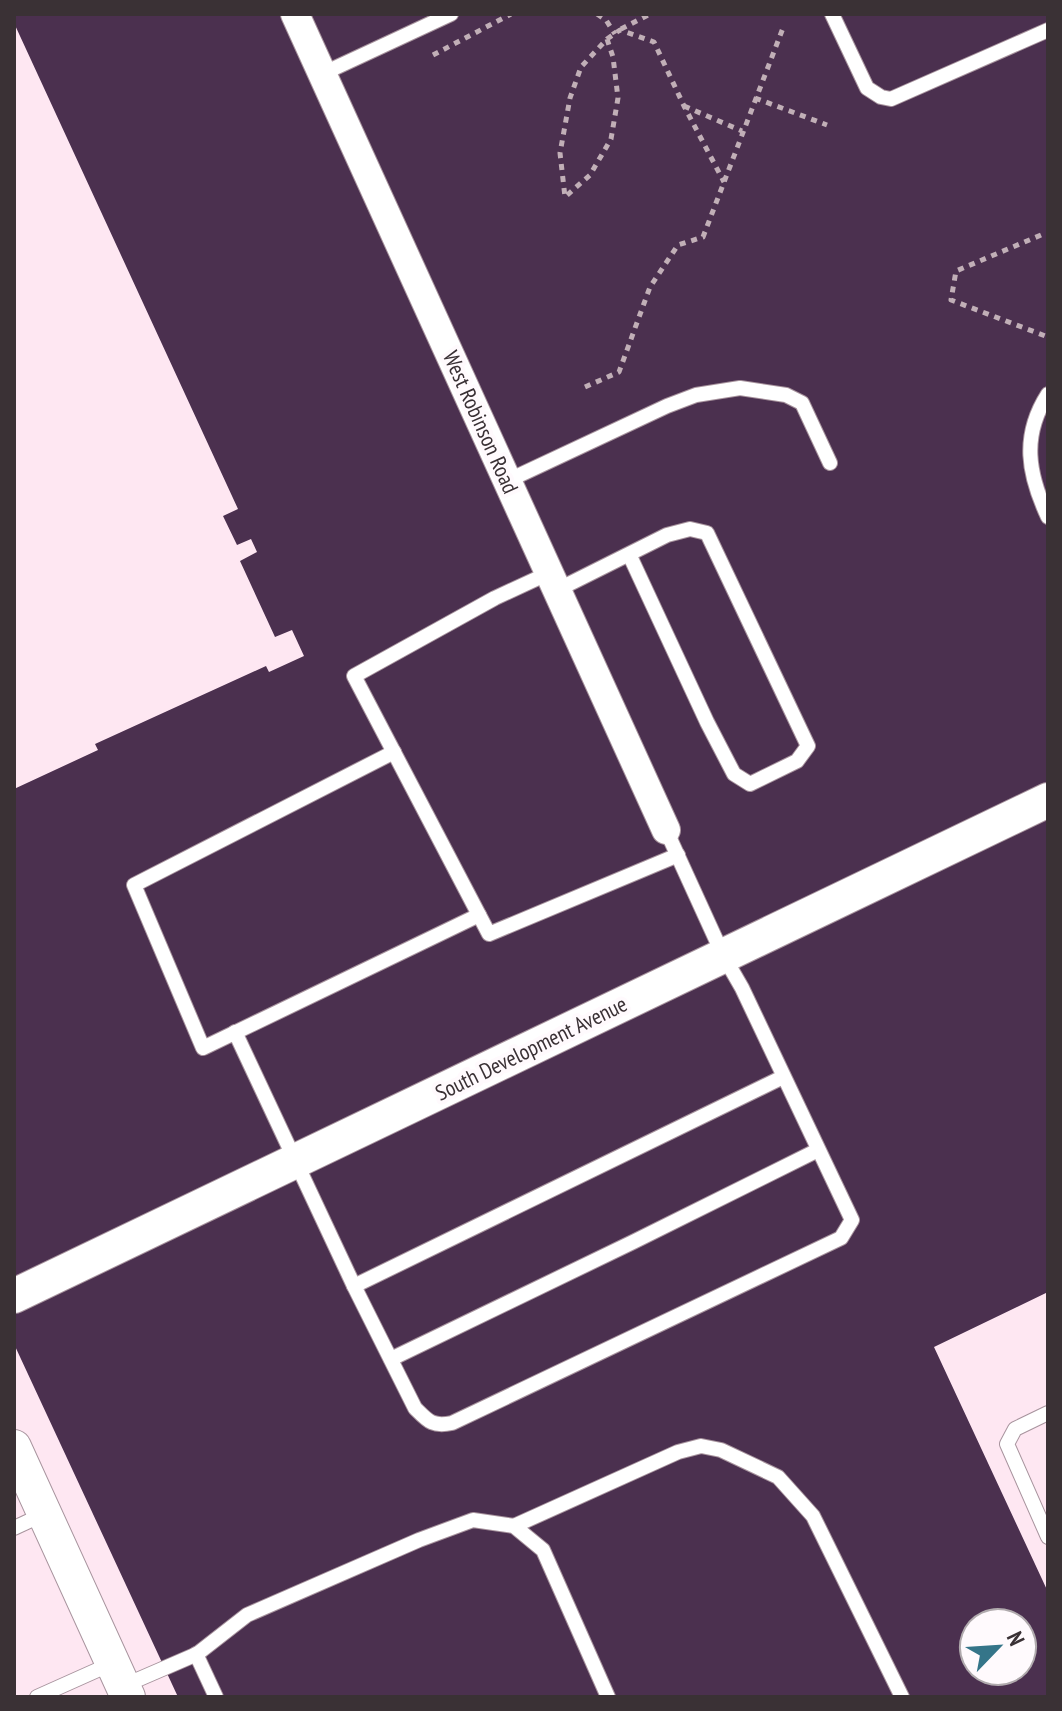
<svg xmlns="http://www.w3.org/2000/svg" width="1062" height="1711" viewBox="0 0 1062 1711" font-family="'PT Sans Narrow',sans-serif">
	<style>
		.building { fill: #4b304f; fill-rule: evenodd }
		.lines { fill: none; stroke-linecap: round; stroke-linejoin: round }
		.service-casing { stroke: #a8949e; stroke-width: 16 }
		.minor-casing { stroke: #a8949e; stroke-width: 30 }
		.tertiary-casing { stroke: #a8949e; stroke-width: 36 }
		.path { stroke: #c1afb7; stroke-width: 5; stroke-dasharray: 6 6; stroke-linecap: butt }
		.service { stroke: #fff; stroke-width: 14 }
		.minor { stroke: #fff; stroke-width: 28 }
		.tertiary { stroke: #fff; stroke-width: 34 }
		.labels { text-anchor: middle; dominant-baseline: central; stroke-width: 8; stroke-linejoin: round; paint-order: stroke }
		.street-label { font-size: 22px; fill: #3a3135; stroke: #fffafd }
	</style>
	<rect width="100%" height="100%" fill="#fee7f2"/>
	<!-- building -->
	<path class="building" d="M14 14H1048V1292L934 1347 1048 1592V1697H178L14 1344V789L98 750 95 744 266 666 269 672 304 656 292 630 275 637 240 561 257 552 251 539 237 545 223 516 238 509 14 23ZM974 1623H1022V1671H974Z"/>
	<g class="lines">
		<defs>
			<g id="service">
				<polyline points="832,14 867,88 881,97 891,99 1048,30"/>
				<polyline points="322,74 451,14"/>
				<path d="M1048 394C1021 436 1028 474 1048 517"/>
				<polyline points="507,481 667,406 696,395 740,388 786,395 802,403 830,463"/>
				<polyline points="549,573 495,598 354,676 489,934 678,855"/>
				<polyline points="557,590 667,535 690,529 707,533 808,746 797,761 750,784 734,774 707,722 629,554"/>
				<polyline points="394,752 134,885 203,1048 479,915"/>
				<path d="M235 1032 354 1286 415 1408C428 1421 432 1427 452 1423L841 1238 852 1220 742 988 723 955 666 830"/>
				<polyline points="354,1286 783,1077"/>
				<polyline points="391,1359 633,1242 818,1150"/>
				<polyline points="1048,1413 1015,1429 1007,1444 1048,1537"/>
				<polyline points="514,1526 678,1452 701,1446 721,1450 778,1477 813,1516 902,1697"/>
				<polyline points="14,1528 44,1514"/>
				<polyline points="196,1654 216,1697"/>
				<polyline points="123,1686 197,1654 247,1615 419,1540 473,1520 514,1526 543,1550 608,1697"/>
				<polyline points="37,1697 113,1663"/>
			</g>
			<polyline id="minor" points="295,14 666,830"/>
			<g id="tertiary">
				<polyline points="14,1296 1048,800"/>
				<polyline points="14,1447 128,1697"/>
			</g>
		</defs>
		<!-- service casing -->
		<use href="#service" class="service-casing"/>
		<!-- minor casing -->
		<use href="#minor" class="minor-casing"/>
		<!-- tertiary casing -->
		<use href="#tertiary" class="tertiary-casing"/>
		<!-- path -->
		<g class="path">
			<polyline points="597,14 606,20 615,34"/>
			<polyline points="621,29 650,14"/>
			<polyline points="607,39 613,57 618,98 611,139 590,175 565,197 560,153 570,98 581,67 607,39 620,30 654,42 684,106 724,182"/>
			<polyline points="433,55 511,14"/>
			<polyline points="755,98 827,125"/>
			<polyline points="684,106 742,131"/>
			<polyline points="1041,235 956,271 951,300 1048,337"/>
			<polyline points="585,387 619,372 650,287 678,245 703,237 783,28"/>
		</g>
		<!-- service -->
		<use href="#service" class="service"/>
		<!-- minor -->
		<use href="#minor" class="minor"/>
		<!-- tertiary -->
		<use href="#tertiary" class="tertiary"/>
	</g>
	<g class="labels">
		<!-- street labels -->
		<g class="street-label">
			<text transform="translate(481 422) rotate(66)">West Robinson Road</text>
			<text transform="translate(531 1048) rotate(-26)">South Development Avenue</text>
		</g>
	</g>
	<!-- border -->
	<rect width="1062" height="1711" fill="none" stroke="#3a3135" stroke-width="32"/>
	<!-- north arrow -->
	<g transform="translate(998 1647) rotate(65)"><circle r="38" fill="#fffafd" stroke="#b0aaad" stroke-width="2"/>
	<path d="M0-6L14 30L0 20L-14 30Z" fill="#357589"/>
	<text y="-12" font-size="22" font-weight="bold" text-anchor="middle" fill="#3a3135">N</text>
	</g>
</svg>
